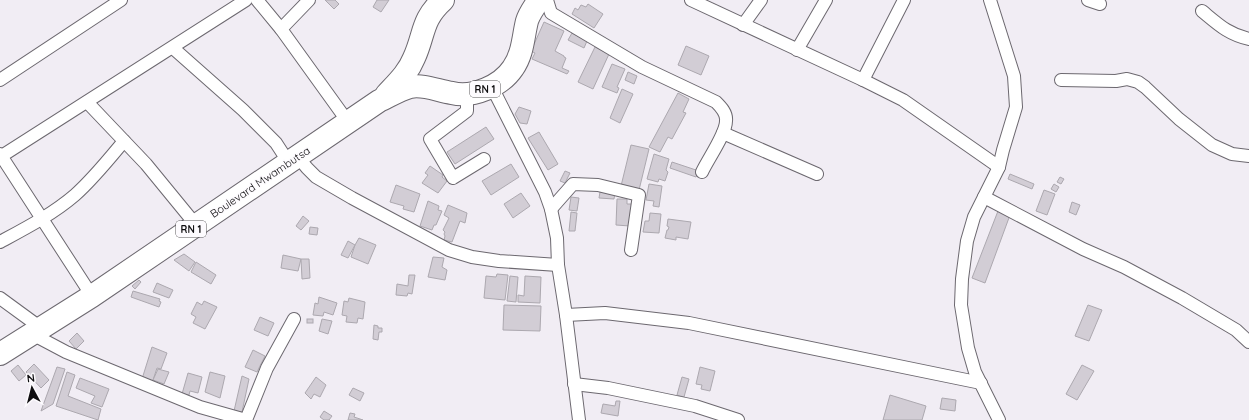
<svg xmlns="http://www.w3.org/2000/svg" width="1249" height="420" viewBox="0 0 1249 420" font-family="Quicksand,sans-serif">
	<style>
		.building { fill: #d2cdd5; stroke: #aca8af }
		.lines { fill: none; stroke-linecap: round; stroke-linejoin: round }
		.street-casing { stroke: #6c686f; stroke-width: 14 }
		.highway-casing { stroke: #6c686f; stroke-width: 24 }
		.street { stroke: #fff; stroke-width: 12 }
		.highway { stroke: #fff; stroke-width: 22 }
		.labels { text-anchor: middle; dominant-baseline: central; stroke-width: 3; stroke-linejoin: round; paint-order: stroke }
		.shield { fill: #fdfbfe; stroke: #565557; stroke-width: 1 }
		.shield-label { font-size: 10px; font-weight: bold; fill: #0f0e10 }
		.street-label { font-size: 11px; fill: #0f0e10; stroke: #fdfbfe }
	</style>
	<rect width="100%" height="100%" fill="#f1edf4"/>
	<!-- building -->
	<g class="building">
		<polygon points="325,0 335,0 339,4 334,9"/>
		<polygon points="377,0 389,0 381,12 373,7"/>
		<polygon points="588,4 603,14 594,28 572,14 575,8 578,10 581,5 586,7"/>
		<polygon points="544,22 564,31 555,51 564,56 564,57 566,58 562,68 569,71 567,74 532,59 535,53 531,51"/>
		<polygon points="572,33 587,41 584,48 568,40"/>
		<polygon points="686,46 709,56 701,75 678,65"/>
		<polygon points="595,47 609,54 593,89 578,82"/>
		<polygon points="612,64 625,69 617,87 619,88 617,93 602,87"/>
		<polygon points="628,72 637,76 634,84 625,80"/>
		<polygon points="622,89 633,94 620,123 610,118"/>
		<polygon points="678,93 689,99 683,112 686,113 672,139 668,137 660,152 649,147"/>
		<polygon points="519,107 531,111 527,124 520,123 515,114"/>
		<polygon points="486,127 494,139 455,164 447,152"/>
		<polygon points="539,132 558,164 548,170 528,138"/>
		<polygon points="631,145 649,149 639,190 621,186"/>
		<polygon points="654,154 669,159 666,170 668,172 665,181 659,179 658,182 647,179"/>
		<polygon points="672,162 699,171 696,177 670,168"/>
		<polygon points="511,164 519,177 491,195 482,181"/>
		<polygon points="430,166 443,175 442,177 447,181 438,193 422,183 428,175 425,173"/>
		<polygon points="565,171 570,173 565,183 560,181"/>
		<polygon points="1010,174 1034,184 1032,189 1008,179"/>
		<polygon points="1060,177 1064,179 1061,184 1057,182"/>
		<polygon points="649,184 662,186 659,207 653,206 654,201 646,200"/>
		<polygon points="1054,184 1059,187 1056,192 1051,189"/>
		<polygon points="396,185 420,194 414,212 403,209 404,206 390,202"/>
		<polygon points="1044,190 1055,194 1047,215 1036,211"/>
		<polygon points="600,192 615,193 614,199 599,198"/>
		<polygon points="521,193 530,206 513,218 504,204"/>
		<polygon points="571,197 579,198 577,211 569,210"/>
		<polygon points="617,199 627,199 627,204 632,204 630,226 616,225"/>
		<polygon points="428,201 439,206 438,210 442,211 436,225 434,225 432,230 420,226"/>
		<polygon points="1072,202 1080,205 1076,215 1069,212"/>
		<polygon points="448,205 467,213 465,223 460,221 452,242 444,240 445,236 444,234 445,232 443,230 449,218 444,215"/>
		<polygon points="998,211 1010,215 985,283 972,278"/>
		<polygon points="571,212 577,213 575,231 569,231"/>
		<polygon points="650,213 661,214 659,233 643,232 645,221 649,221"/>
		<polygon points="303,216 309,221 301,230 296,226"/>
		<polygon points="668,219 691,222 688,239 676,237 676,240 665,238 667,230 668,230 669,227 667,226"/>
		<polygon points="310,227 318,228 317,235 309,234"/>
		<polygon points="359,238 376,245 368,264 351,257 355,245"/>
		<polygon points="348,241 355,245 348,258 341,255"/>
		<polygon points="184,254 195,262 189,271 174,260"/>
		<polygon points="283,255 301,259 298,271 281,268"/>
		<polygon points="433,257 444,258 442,267 447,270 445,280 428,277"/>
		<polygon points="301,259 309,259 310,278 302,279"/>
		<polygon points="196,262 216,275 211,284 191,272"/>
		<polygon points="497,274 508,275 505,300 484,298 486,276 496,277"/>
		<polygon points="409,275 415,275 412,294 408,293 407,296 396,295 397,284 408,286"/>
		<polygon points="510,276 518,277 516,302 507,301"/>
		<polygon points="525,276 541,277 540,303 518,302 518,295 524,296"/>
		<polygon points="139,280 141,282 135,289 132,286"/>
		<polygon points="157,283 173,290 169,298 153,292"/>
		<polygon points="133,291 160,299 159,301 161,302 159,307 131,297"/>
		<polygon points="319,297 337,303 333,315 324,312 323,316 313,315 315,303 318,304"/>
		<polygon points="349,298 365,302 363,319 358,318 357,323 346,322 347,316 342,315 344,301 348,302"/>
		<polygon points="204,301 217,307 205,329 193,323 196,317 191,314 197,302 202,305"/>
		<polygon points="504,305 541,306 540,331 503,330"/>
		<polygon points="1088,305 1102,310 1089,341 1075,336"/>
		<polygon points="260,317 274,323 268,336 254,330"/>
		<rect x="307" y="319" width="6" height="4"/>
		<polygon points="322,319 332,321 328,334 319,331"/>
		<polygon points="374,325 378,326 378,328 382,328 382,332 379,332 378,340 373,339"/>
		<polygon points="77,333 84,341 76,349 69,341"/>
		<polygon points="152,347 167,353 161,369 157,368 152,383 142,379"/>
		<polygon points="253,350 265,356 257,372 245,367"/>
		<polygon points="34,364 49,380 41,388 26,372"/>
		<polygon points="18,365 26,375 19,381 11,371"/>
		<polygon points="1082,365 1094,371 1077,400 1066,394"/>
		<polygon points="57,367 65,369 53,404 41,411"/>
		<polygon points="700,367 715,371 710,391 701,389 702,385 696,384"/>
		<polygon points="158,369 169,372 164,384 153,380"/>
		<polygon points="67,372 75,375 68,396 101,409 98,420 56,406"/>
		<polygon points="210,372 225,376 220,398 205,392"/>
		<polygon points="188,373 202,377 198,393 190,391 189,395 182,394"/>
		<polygon points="242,376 249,379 242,412 234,411"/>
		<polygon points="316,377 326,385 320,397 314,394 311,399 305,393"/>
		<polygon points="682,377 689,379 684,397 677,395"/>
		<polygon points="80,378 109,389 102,407 91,403 95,396 76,388"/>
		<polygon points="353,388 364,393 360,401 349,395"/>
		<polygon points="890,395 926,406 922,420 883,420"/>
		<polygon points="942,398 956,400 955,411 940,409"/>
		<polygon points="616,401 620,401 618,416 601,413 603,404 615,406"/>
		<polygon points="324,411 332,416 329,420 324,420 320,417"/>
		<polygon points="350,413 355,414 354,417 363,420 348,420"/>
	</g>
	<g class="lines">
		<defs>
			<g id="street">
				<polyline points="257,0 281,29 348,122"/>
				<path d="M547 0 551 13 642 67 716 102C721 107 727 113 726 121 726 134 708 159 702 172"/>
				<polyline points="691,0 863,80 903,100 999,167"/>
				<polyline points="990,0 1014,76 1016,107 1003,150 999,167 974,217 967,241 962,279 961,305 968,348 975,372 999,420"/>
				<polyline points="1088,0 1100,4"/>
				<path d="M1202 11C1219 25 1228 34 1249 39"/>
				<polyline points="743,25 761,0"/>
				<polyline points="281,29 309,0"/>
				<polyline points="173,48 243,110 276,143 289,163"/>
				<polyline points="797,50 826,0"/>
				<polyline points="0,80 121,0"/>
				<polyline points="863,80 904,0"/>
				<polyline points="1061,80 1116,81 1127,79 1138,82 1145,87 1179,119 1212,145 1232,154 1249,156"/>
				<polyline points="492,87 545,192 551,209 557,238 558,265 566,315 579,420"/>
				<polyline points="467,94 467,111 430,139 453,178 484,159"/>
				<polyline points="87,102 146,164 196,225"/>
				<polyline points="723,133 817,174"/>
				<polyline points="0,154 92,296"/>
				<polyline points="0,157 246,0"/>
				<polyline points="298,157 307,168 316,177 352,198 449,250 472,257 499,261 558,265"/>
				<polyline points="984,197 1083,249 1124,267 1182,298 1236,330 1249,342"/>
				<polyline points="551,209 573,184 598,185 639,195 631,250"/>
				<path d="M0 242C26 228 53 214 75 195 93 179 109 159 124 141"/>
				<polyline points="0,298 41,328"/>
				<polyline points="566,315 605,313 689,323 981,383"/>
				<polyline points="32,334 66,352 200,407 246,420"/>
				<polyline points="574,384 608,388 695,406 738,420"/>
				<polyline points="246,420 267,368 294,319"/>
			</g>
			<g id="highway">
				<path d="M386 95C397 83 408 73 414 58 425 34 421 20 443 0"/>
				<path d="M0 354 92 296 379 101C388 97 401 89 410 87 424 84 438 91 452 93 473 98 501 86 513 68 523 54 523 37 527 21 529 14 534 7 539 0"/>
			</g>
		</defs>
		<!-- street casing -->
		<use href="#street" class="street-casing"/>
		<!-- highway casing -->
		<use href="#highway" class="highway-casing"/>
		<!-- street -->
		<use href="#street" class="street"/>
		<!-- highway -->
		<use href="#highway" class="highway"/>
	</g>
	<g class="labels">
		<!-- shield labels -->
		<g class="shield">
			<rect x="470" y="81" width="30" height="16" rx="3"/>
			<rect x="176" y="221" width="30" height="16" rx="3"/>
		</g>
		<g class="shield-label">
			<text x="485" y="89">RN 1</text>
			<text x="191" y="229">RN 1</text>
		</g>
		<!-- street labels -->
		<g class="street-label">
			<text transform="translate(260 182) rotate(-34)">Boulevard Mwambutsa</text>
		</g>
	</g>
	<!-- north arrow -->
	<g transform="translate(32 388) rotate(353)" stroke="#fdfbfe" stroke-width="3" paint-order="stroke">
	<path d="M0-3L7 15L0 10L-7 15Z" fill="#0f0e10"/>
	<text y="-6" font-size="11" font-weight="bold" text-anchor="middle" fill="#0f0e10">N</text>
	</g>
</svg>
